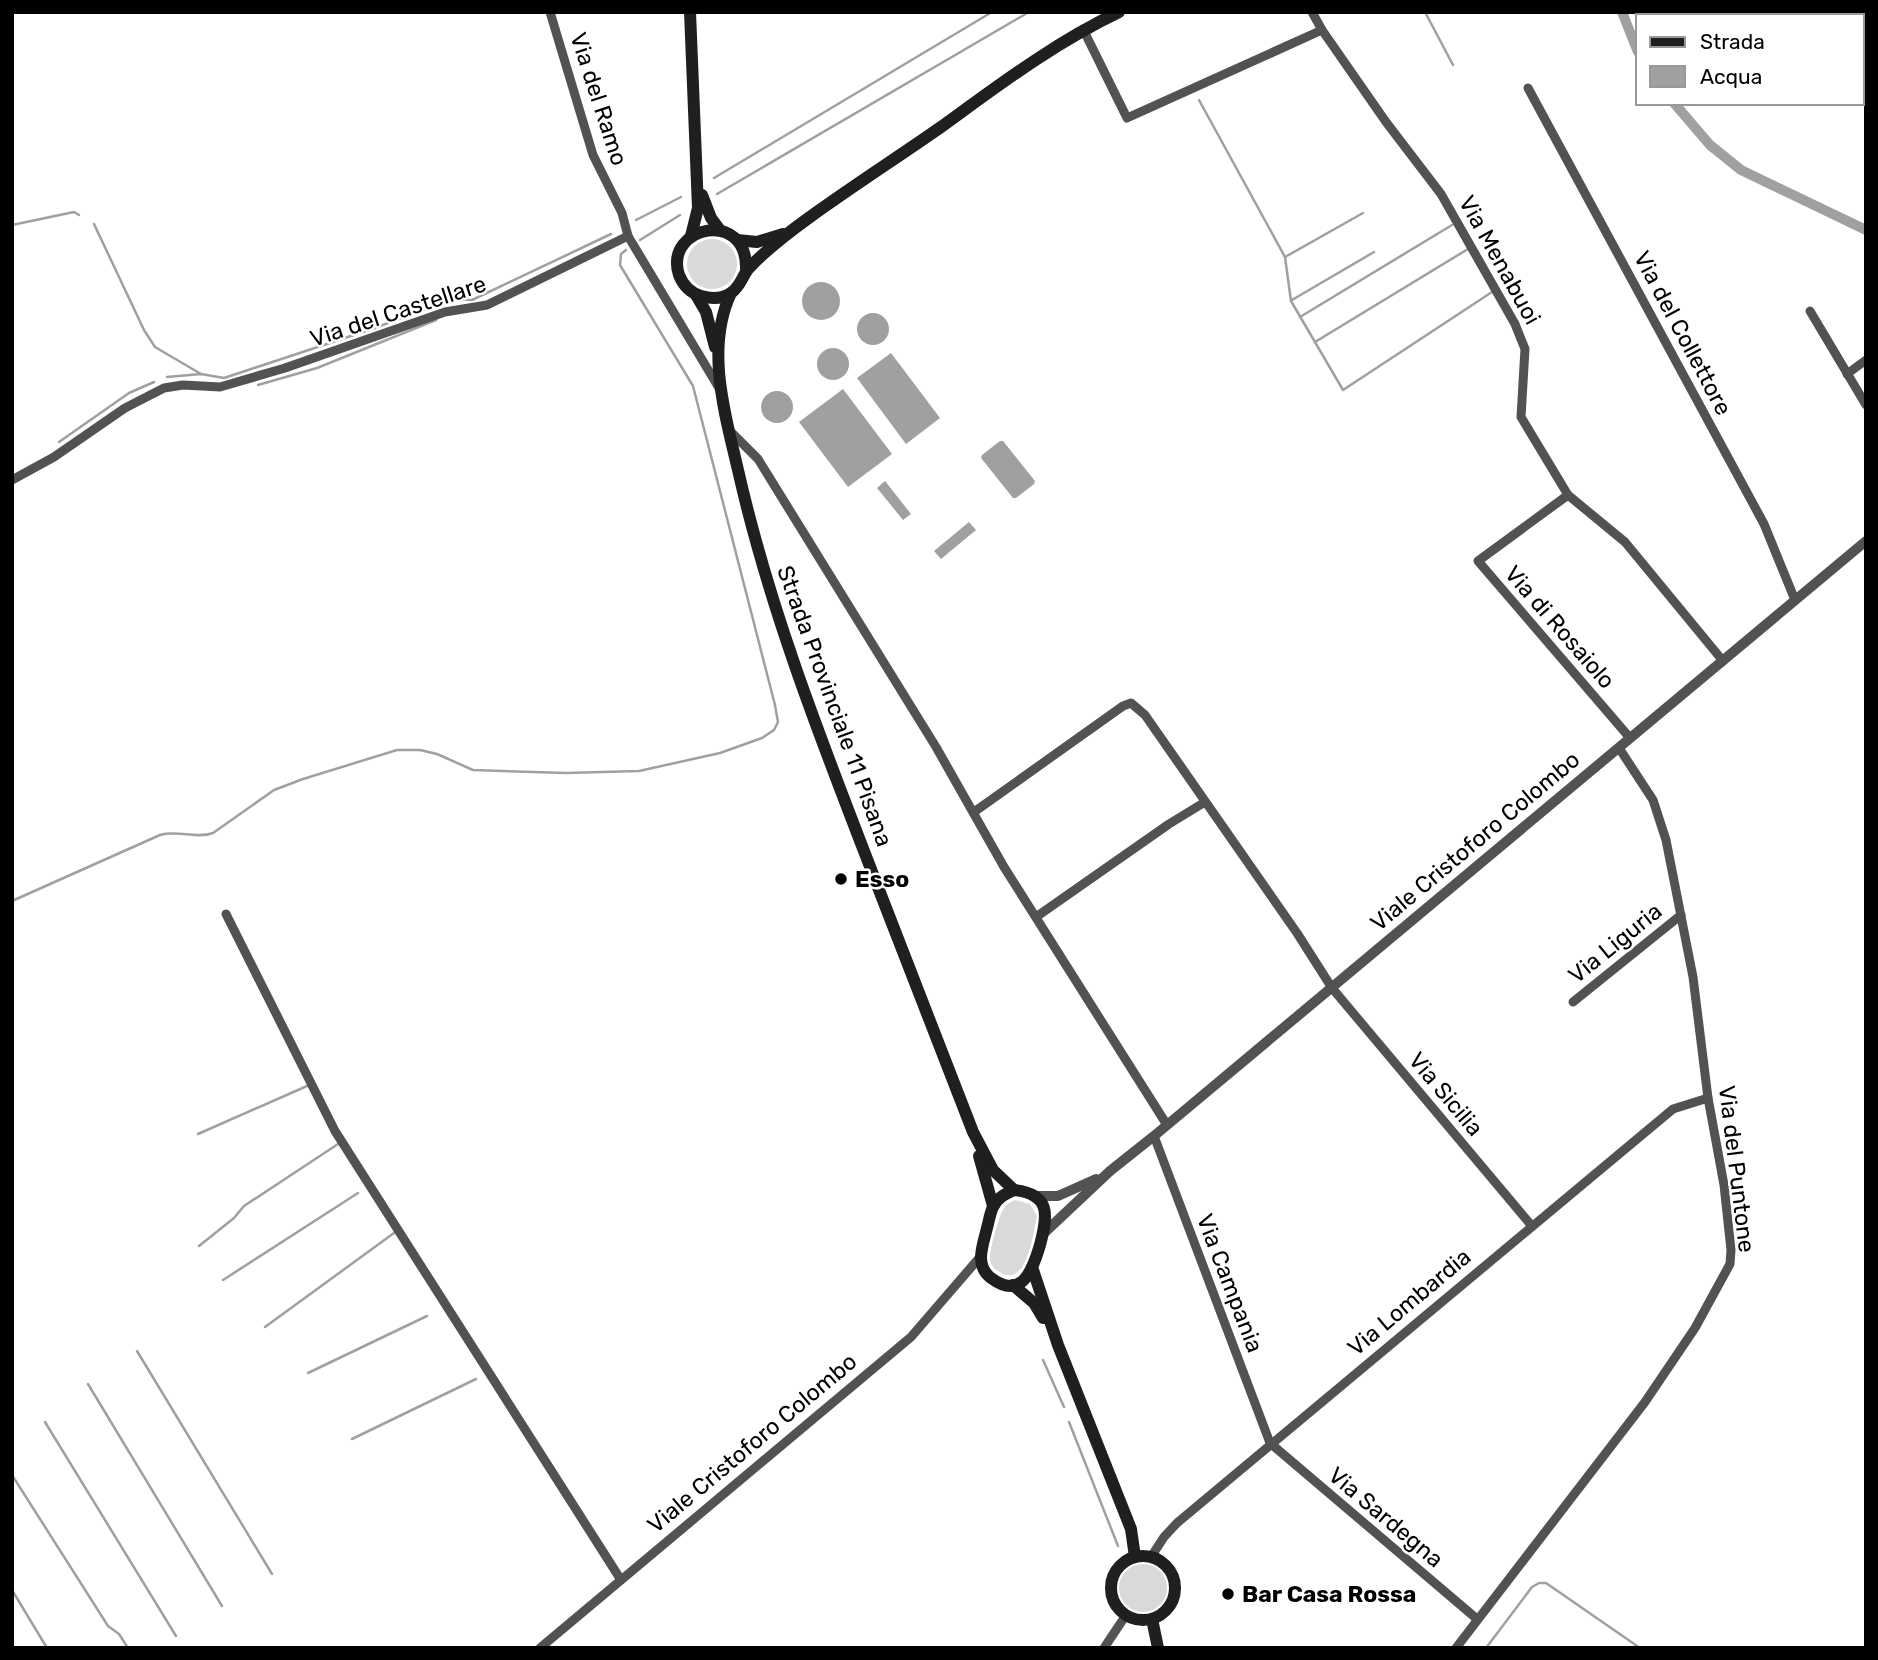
<svg xmlns="http://www.w3.org/2000/svg" width="1878" height="1660" viewBox="0 0 1878 1660" font-family="Rubik,sans-serif">
	<style>
		.green { fill: #d9d9d9 }
		.water { fill: #a0a0a0 }
		.lines { fill: none; stroke-linecap: round; stroke-linejoin: round }
		.stream { stroke: #a0a0a0; stroke-width: 2.5 }
		.canal { stroke: #a0a0a0; stroke-width: 10 }
		.minor { stroke: #525252; stroke-width: 9 }
		.tertiary { stroke: #525252; stroke-width: 10 }
		.secondary { stroke: #1f1f1f; stroke-width: 12 }
		.poi-dot { fill: #000; stroke: #fff; stroke-width: 2.5 }
		.labels { text-anchor: middle; dominant-baseline: central; stroke-width: 5; stroke-linejoin: round; paint-order: stroke }
		.street-label { font-size: 23px; fill: #000; stroke: #fff }
		.poi-label { font-size: 23px; font-weight: bold; fill: #000; stroke: #fff; text-anchor: start }
	</style>
	<rect width="100%" height="100%" fill="#fff"/>
	<!-- green -->
	<g class="green">
		<circle cx="712" cy="264" r="25"/>
		<path d="M1015 1200 1030 1204 1037 1216C1033 1234 1027 1291 998 1271 993 1268 990 1263 990 1258 990 1249 998 1218 1003 1210 1005 1205 1010 1202 1015 1200Z"/>
		<circle cx="1143" cy="1588" r="24"/>
	</g>
	<!-- water -->
	<g class="water">
		<circle cx="821" cy="301" r="19"/>
		<circle cx="873" cy="329" r="16"/>
		<circle cx="833" cy="364" r="16"/>
		<polygon points="891,353 940,418 906,444 857,378"/>
		<polygon points="843,389 892,454 848,487 799,422"/>
		<circle cx="777" cy="407" r="16"/>
		<polygon points="1000,441 1003,441 1035,481 1034,484 1016,498 1013,498 981,458 982,455"/>
		<polygon points="885,481 911,514 903,520 877,488"/>
		<polygon points="969,522 976,530 941,559 934,551"/>
	</g>
	<g class="lines">
		<!-- stream -->
		<g class="stream">
			<polyline points="1425,12 1453,65"/>
			<polyline points="1199,100 1285,257 1291,301 1343,390 1492,292"/>
			<polyline points="714,178 992,12"/>
			<polyline points="717,194 1029,12"/>
			<polyline points="636,220 681,197"/>
			<polyline points="94,224 144,330 155,347 201,374"/>
			<polyline points="12,225 74,212 79,215"/>
			<polyline points="640,240 680,215"/>
			<polyline points="1285,257 1363,213"/>
			<polyline points="1292,300 1374,252"/>
			<polyline points="1300,317 1452,225"/>
			<polyline points="1315,342 1468,249"/>
			<polyline points="167,377 201,374 224,378 372,329 452,299 472,300 611,234"/>
			<polyline points="258,385 317,368 436,320"/>
			<polyline points="59,442 129,393 154,382"/>
			<path d="M12 901 160 835C178 830 197 839 213 833L274 790 303 779 397 750H420L437 754 473 770 566 773 639 771 720 753 762 738 774 730 778 722 775 705 693 386 620 265 621 254 626 250"/>
			<polyline points="198,1134 307,1086"/>
			<polyline points="199,1246 234,1218 244,1206 338,1144"/>
			<polyline points="223,1280 358,1193"/>
			<polyline points="265,1327 394,1233"/>
			<polyline points="137,1351 272,1574"/>
			<polyline points="1043,1360 1064,1407"/>
			<polyline points="308,1373 427,1316"/>
			<polyline points="88,1384 222,1606"/>
			<polyline points="45,1422 176,1636"/>
			<polyline points="1069,1422 1118,1546"/>
			<polyline points="352,1439 476,1379"/>
			<polyline points="12,1475 108,1626 119,1634 128,1648"/>
			<polyline points="12,1590 47,1648"/>
			<polyline points="1486,1648 1532,1587 1539,1583 1546,1583 1640,1648"/>
		</g>
		<!-- canal -->
		<g class="canal">
			<polyline points="1622,12 1638,52"/>
			<polyline points="1674,103 1710,145 1741,170 1866,230"/>
		</g>
		<!-- minor -->
		<g class="minor">
			<polyline points="550,12 593,155 622,213 628,236 719,388"/>
			<polyline points="1312,12 1322,30 1386,122 1441,194 1515,324 1525,349 1521,417 1568,495 1625,542 1723,661"/>
			<polyline points="1083,29 1127,118 1322,30"/>
			<polyline points="1528,88 1764,524 1795,600"/>
			<polyline points="1810,311 1866,405"/>
			<polyline points="1847,374 1866,360"/>
			<polyline points="728,429 758,459 936,747 1004,867 1167,1125"/>
			<polyline points="12,480 54,457 125,408 164,388 183,385 220,387 285,368 445,312 487,305 628,236"/>
			<polyline points="1568,495 1478,561 1630,738"/>
			<polyline points="974,812 1123,706 1131,703 1145,715 1297,933 1332,988 1531,1225"/>
			<polyline points="226,914 335,1131 621,1580"/>
			<polyline points="1036,917 1169,824 1205,802"/>
			<polyline points="1573,1002 1681,915"/>
			<polyline points="1154,1136 1270,1443 1477,1619"/>
			<polyline points="1151,1557 1164,1537 1177,1523 1673,1109 1708,1098"/>
			<polyline points="540,1648 911,1337 980,1257"/>
			<polyline points="1104,1648 1126,1615"/>
			<polyline points="1456,1648 1645,1402 1695,1328 1730,1264 1731,1250 1724,1185 1708,1098 1693,977 1666,840 1653,800 1619,748"/>
		</g>
		<!-- tertiary -->
		<g class="tertiary">
			<polyline points="1036,1196 1058,1196 1096,1179"/>
			<polyline points="1043,1234 1110,1171 1154,1136 1866,541"/>
		</g>
		<!-- secondary -->
		<g class="secondary">
			<polyline points="690,12 698,208 691,236"/>
			<polyline points="702,195 711,218 720,230"/>
			<polyline points="737,240 757,242 783,234"/>
			<path d="M746 271C749 207 663 226 679 275 683 285 691 293 701 296 711 299 722 299 731 293 741 286 742 276 749 268 768 248 789 232 810 217 853 186 898 157 941 127 999 85 1054 43 1119 12"/>
			<path d="M731 293C705 348 725 414 738 470 771 616 827 755 881 895 912 974 943 1053 973 1132L993 1170 1014 1190"/>
			<polyline points="696,295 706,312 715,347"/>
			<polyline points="979,1156 993,1206"/>
			<path d="M1014 1190C1051 1194 1048 1215 1040 1245 1033 1269 1022 1301 991 1278 974 1265 983 1245 987 1228 989 1221 990 1213 993 1207 997 1198 1005 1194 1014 1190Z"/>
			<polyline points="1033,1270 1058,1345 1131,1529 1135,1557"/>
			<polyline points="1013,1285 1034,1303 1043,1318"/>
			<circle cx="1143" cy="1588" r="32"/>
			<polyline points="1152,1619 1158,1648"/>
		</g>
	</g>
	<!-- markers -->
	<g class="poi-dot">
		<circle cx="841" cy="879" r="7"/>
		<circle cx="1228" cy="1594" r="7"/>
	</g>
	<g class="labels">
		<!-- street labels -->
		<g class="street-label">
			<text transform="translate(599 99) rotate(72)">Via del Ramo</text>
			<text transform="translate(1500 260) rotate(61)">Via Menabuoi</text>
			<text transform="translate(398 311) rotate(-18)">Via del Castellare</text>
			<text transform="translate(1683 333) rotate(62)">Via del Collettore</text>
			<text transform="translate(1560 627) rotate(49)">Via di Rosaiolo</text>
			<text transform="translate(835 706) rotate(70)">Strada Provinciale 11 Pisana</text>
			<text transform="translate(1475 841) rotate(-40)">Viale Cristoforo Colombo</text>
			<text transform="translate(1615 943) rotate(-39)">Via Liguria</text>
			<text transform="translate(1446 1094) rotate(50)">Via Sicilia</text>
			<text transform="translate(1737 1169) rotate(83)">Via del Puntone</text>
			<text transform="translate(1230 1283) rotate(69)">Via Campania</text>
			<text transform="translate(1409 1302) rotate(-40)">Via Lombardia</text>
			<text transform="translate(752 1443) rotate(-40)">Viale Cristoforo Colombo</text>
			<text transform="translate(1386 1517) rotate(40)">Via Sardegna</text>
		</g>
		<!-- poi labels -->
		<g class="poi-label">
			<text x="855" y="879">Esso</text>
			<text x="1242" y="1594">Bar Casa Rossa</text>
		</g>
	</g>
	<!-- border -->
	<rect width="1878" height="1660" fill="none" stroke="#000000" stroke-width="28"/>
	<!-- legend -->
	<rect x="1636" y="14" width="228" height="91" fill="#ffffff" stroke="#999999" stroke-width="2"/>
	<rect x="1650" y="37" width="35" height="10" fill="#1f1f1f" stroke="#999999" stroke-width="2"/>
	<text x="1700" y="49" font-size="21" fill="#000000">Strada</text>
	<rect x="1650" y="66" width="35" height="21" fill="#a0a0a0" stroke="#999999" stroke-width="2"/>
	<text x="1700" y="84" font-size="21" fill="#000000">Acqua</text>
</svg>
